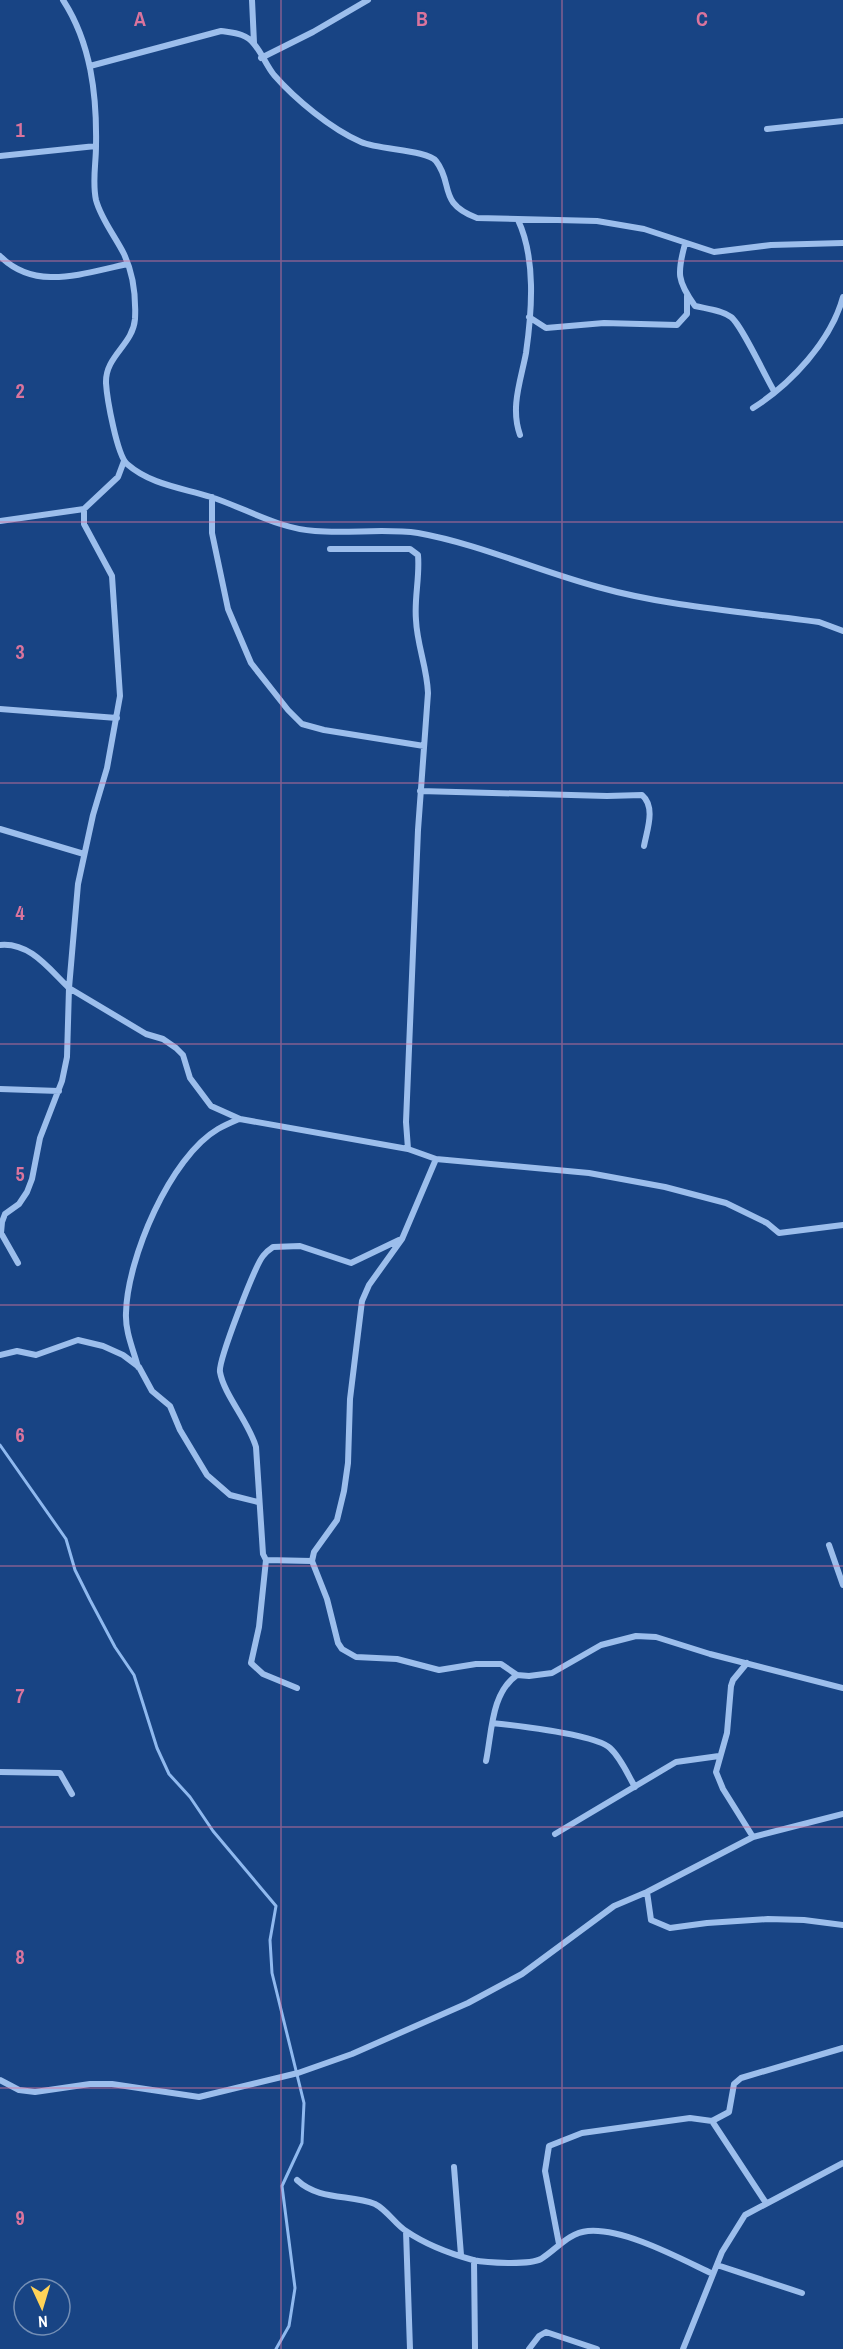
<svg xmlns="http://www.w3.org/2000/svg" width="843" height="2349" font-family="'Archivo Narrow',sans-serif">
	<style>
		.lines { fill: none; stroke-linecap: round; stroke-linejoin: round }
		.stream { stroke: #8fb9ef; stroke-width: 3 }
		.street { stroke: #9cbeec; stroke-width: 6 }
		.grid { fill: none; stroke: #da749d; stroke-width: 1.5; stroke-opacity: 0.55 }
		.grid-label { font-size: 20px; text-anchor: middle; font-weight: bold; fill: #da749d; stroke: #184484; stroke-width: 4.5; stroke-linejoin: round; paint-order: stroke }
	</style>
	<rect width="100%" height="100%" fill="#184484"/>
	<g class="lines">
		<path class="stream" d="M0,1445L66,1539L75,1570L90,1600L115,1647L134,1675L157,1748L169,1774L190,1797L213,1831L276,1906L270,1940L272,1973L304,2103L302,2143L282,2186L295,2288L289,2326L276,2349"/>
		<path class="street" d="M63,0C91,43 97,95 96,146C96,164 92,182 96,200C101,219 115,236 124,254C133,273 136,298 135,319C133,345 105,356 106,383C107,399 117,455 127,464C151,485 183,488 211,497C245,508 279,529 315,531C349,534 383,528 418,533C479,544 538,571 598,587C669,607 746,612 819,622L843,631
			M252,0L254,43
			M261,58L313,32L368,0
			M90,66L221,31C233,33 246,33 254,44C262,53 266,65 274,75C295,99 331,129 361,142C380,150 427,150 436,161C454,184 437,203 477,218L597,221L644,229L714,252L771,245L843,243
			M767,129L843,121
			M0,156L96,146
			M518,220C536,258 532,311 526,353C521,380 510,407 520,435
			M685,244C677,273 677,281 695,306C708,309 721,310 731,317C741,324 765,376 774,391
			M0,256C36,292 83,273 128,264
			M529,317L546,328L604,323L677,325L687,314V296
			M753,408C791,384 831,341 843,297
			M124,461L118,477L84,509V524L112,576L120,696L107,768L93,815L78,884L69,988L146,1034L163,1039L176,1048L183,1055L190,1078L211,1106L240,1119L408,1149L436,1159L589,1173L665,1187L726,1203L767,1223L779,1233L843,1225
			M212,497V533L228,609L251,663L288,710L302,724L324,730L424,746
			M0,521L84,509
			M330,549H410L418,555C420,577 414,598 416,620C417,645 427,667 428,693L418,830L406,1122L408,1149
			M0,709L117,718
			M420,791L607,796L642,795C656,807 647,830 644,846
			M0,829L84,854
			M0,945C30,942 49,969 69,988L67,1057L62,1081L40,1138L32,1179L27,1192L19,1204L5,1214L2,1222L1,1233L18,1263
			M0,1089L59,1091
			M436,1159L402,1239L369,1285L362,1301L350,1399L348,1463L344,1491L337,1520L314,1552L312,1561L327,1599L338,1643L342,1649L356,1657L397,1659L439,1670L476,1664H501L517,1675L529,1676L552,1673L601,1645L636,1636L656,1637L710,1654L843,1688
			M0,1355L17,1351L36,1355L78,1340L103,1346L123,1355L139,1367L152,1391L170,1406L180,1430L207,1475L230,1495L258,1502
			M138,1367C133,1349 125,1331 126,1313C127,1259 170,1157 218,1129C225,1125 232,1122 239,1119
			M829,1545L843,1585
			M266,1560L259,1627L251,1663L263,1674L297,1688
			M312,1561L266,1560L263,1554L256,1447C249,1422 224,1395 220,1372C218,1361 255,1266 263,1256C266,1252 270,1249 273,1247L300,1246L351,1263L399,1240
			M747,1663L733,1680L731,1686L727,1733L716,1772L723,1789L753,1837
			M493,1723C517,1726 595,1734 610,1748C621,1758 628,1775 635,1787
			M486,1761C492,1732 491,1693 517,1675
			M0,1772L60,1773L72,1794
			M555,1834L676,1762L719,1756
			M647,1892L651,1920L670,1928L707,1923L768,1919L804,1920L843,1925
			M0,2080L19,2090L35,2092L90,2084H112L199,2097L298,2073L352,2054L468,2003L522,1974L614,1906L647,1892L753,1837L843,1814
			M712,2121L766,2203
			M454,2167L461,2255
			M297,2180C319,2201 351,2194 375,2204C387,2210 395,2224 406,2231C425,2244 451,2254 473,2260C487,2263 530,2265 541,2259C557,2249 568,2233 588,2231C624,2228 679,2258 713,2274
			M406,2231L410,2349
			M559,2244L545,2171L549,2146L582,2133L690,2118L712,2121L729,2112L734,2084L741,2078L843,2048
			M474,2260L475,2348
			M717,2265L802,2293
			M529,2349L539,2336L546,2332L597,2349
			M683,2349L722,2252L745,2215L843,2163"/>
	</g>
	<path class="grid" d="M281,0V2349M562,0V2349M0,261H843M0,522H843M0,783H843M0,1044H843M0,1305H843M0,1566H843M0,1827H843M0,2088H843"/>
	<g class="grid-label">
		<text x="140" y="26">A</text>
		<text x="422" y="26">B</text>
		<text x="702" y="26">C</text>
		<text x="20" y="137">1</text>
		<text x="20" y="398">2</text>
		<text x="20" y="659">3</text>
		<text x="20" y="920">4</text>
		<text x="20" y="1181">5</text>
		<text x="20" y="1442">6</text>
		<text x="20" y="1703">7</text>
		<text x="20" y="1964">8</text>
		<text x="20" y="2225">9</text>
	</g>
	<g transform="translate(42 2307) rotate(176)"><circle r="28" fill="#184484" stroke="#748fb5" stroke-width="1.5"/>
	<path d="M0-4.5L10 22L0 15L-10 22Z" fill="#ffd358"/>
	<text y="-9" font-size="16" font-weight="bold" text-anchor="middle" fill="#ffffff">N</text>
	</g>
</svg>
